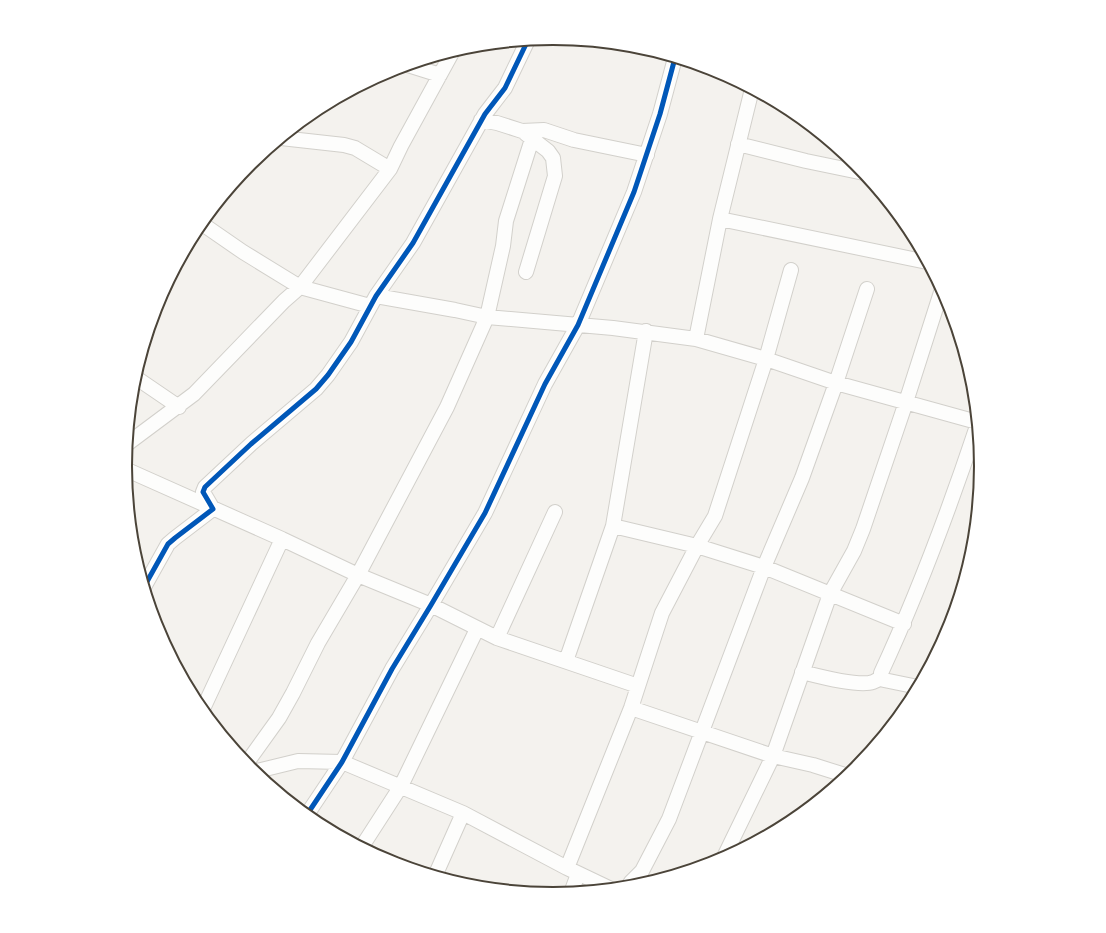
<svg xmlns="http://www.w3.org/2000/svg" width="1106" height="933" font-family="'Golos Text',sans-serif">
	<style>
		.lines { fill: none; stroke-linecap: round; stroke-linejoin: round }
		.minor-casing { stroke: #d2d0cb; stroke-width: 16 }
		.minor { stroke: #fdfdfc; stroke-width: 14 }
		.cycleway-casing { stroke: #fff; stroke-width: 8 }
		.cycleway { stroke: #0057b8; stroke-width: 5 }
		.rim { fill: none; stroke: #4b4439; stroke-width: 2 }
	</style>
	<rect width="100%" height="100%" fill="#f4f2ee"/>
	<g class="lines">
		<defs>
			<path id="minor" d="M408,65L440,75
				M481,120L497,123L522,131L544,130L574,140L647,155
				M526,134L548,151L553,158L555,176L526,272
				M281,138L344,145L355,148L390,169
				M738,144L806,161L864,173
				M720,219L927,262
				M201,223L243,252L300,287L370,306
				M376,296L455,310L487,317L613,328L696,339L766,359L836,383L977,422
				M696,339L720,219L752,89
				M135,377L179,407
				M127,444L194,394L284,301L300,287L390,169L401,146L453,51
				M125,469L282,539L358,575L431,605L497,638L638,686
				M613,526L697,546L764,567L904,624
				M144,587L168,544L175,538L213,509L203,492L205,487L251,444L316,389L328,375L351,342L376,296L413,243L485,114L505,88L528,40
				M497,638L555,512
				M566,661L613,526L646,331
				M802,672C818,676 859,687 873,682C876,681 879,679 881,677
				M881,677V673C918,593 949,510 977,426
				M881,677L884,680L918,687
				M631,708L773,756L813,765L848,776
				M202,711L282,539
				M246,764L279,718L293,693L318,643L358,575L447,407L487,317L503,246L506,221L532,139
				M253,772L298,761L342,762L463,813L567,868L611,889
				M306,816L342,762L392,669L431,605L485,513L545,384L578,325L634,192L660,114L675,58
				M361,848L401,786L477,629
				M723,859L773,756L830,594L854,551L863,529L906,402L942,289
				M567,868L631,708L662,613L697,546L715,516L766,359L791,270
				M435,876L463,813
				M627,888L631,882L642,871L669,819L764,567L802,478L836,383L867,289
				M571,893L578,874"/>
		</defs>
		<use href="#minor" class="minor-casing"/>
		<use href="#minor" class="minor"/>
		<defs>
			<path id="cycleway" d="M144,587L168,544L175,538L213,509L203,492L205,487L251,444L316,389L328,375L351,342L376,296L413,243L485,114L505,88L528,40
				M306,816L342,762L392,669L431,605L485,513L545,384L578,325L634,192L660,114L675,58"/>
		</defs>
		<use href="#cycleway" class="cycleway-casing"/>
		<use href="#cycleway" class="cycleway"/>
	</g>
	<path d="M0 0H1106V933H0ZM132 466a421 421 0 1 1 842 0a421 421 0 1 1-842 0Z" fill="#fff" fill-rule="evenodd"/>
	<path class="rim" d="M132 466a421 421 0 1 1 842 0a421 421 0 1 1-842 0Z"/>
</svg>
